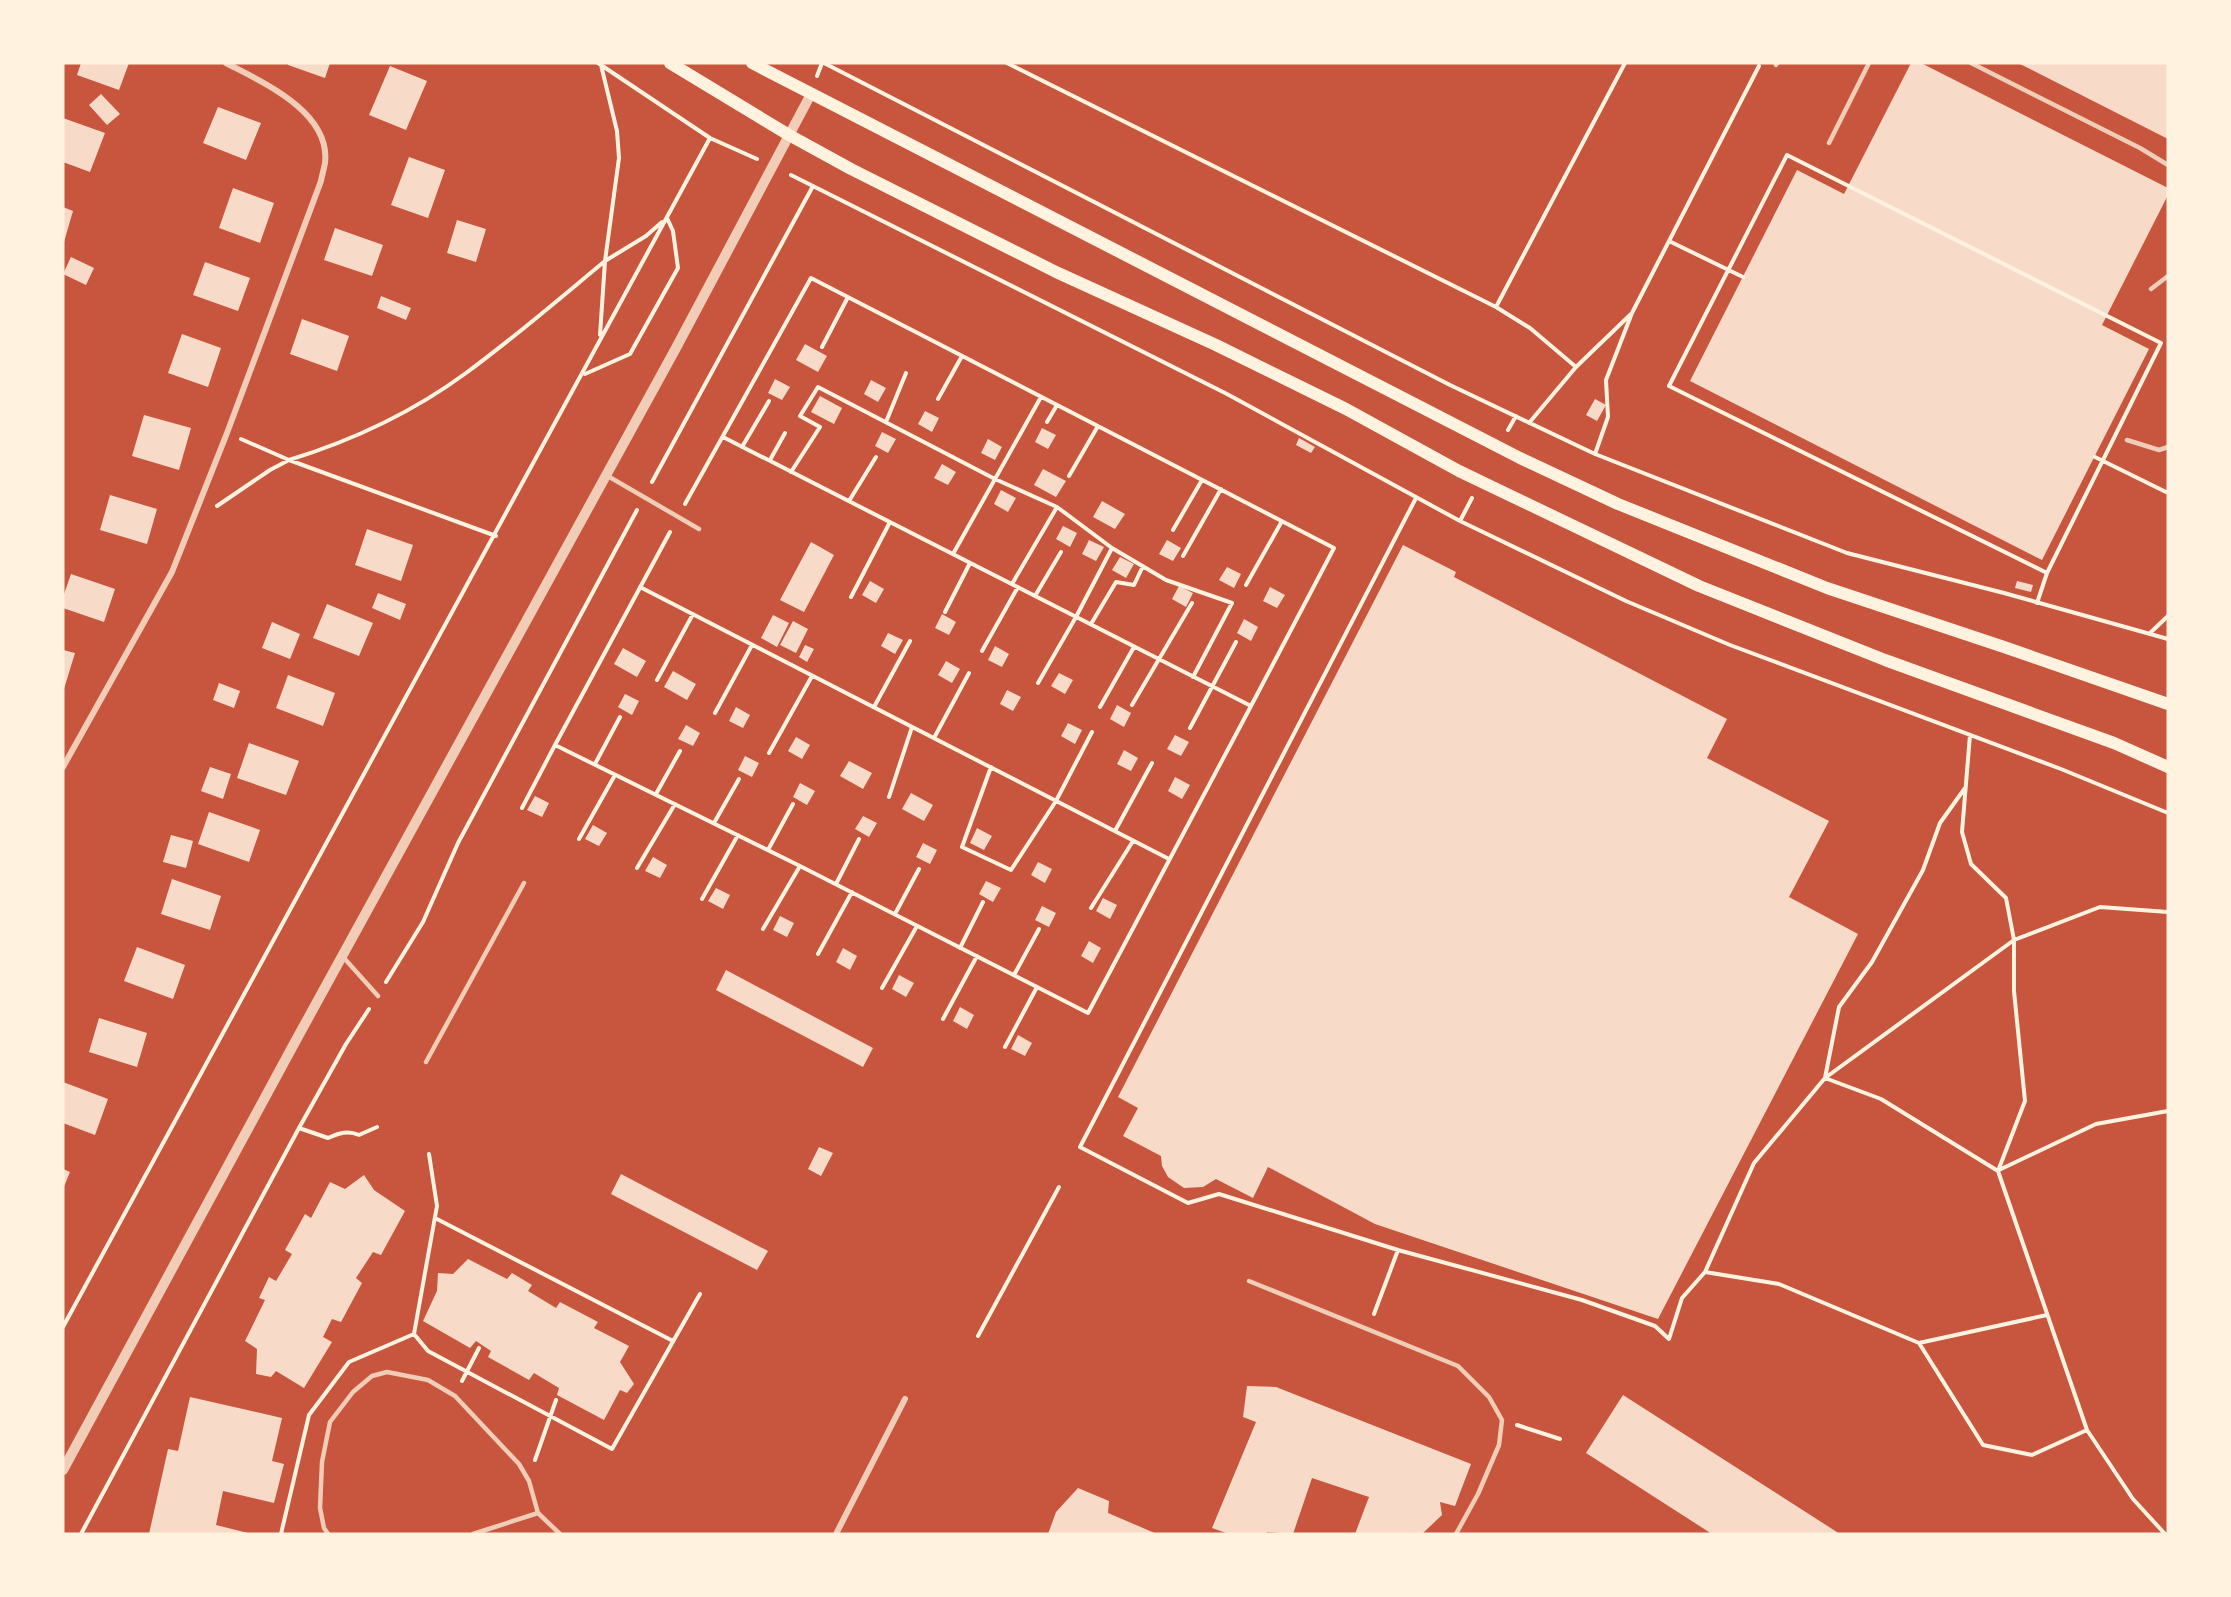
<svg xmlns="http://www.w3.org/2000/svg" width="2231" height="1597" font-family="'Exo 2',sans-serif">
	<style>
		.building { fill: #f7dbc8 }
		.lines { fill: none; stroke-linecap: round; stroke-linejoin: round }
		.path { stroke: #fff3e0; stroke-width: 4 }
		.service { stroke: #f1ccb7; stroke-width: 4.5 }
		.minor { stroke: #f1ccb7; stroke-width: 6 }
		.tertiary { stroke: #f1ccb7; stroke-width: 10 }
		.secondary { stroke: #fff3e0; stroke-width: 12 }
	</style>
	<rect width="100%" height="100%" fill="#c8553d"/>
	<path class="building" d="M81,63H129L119,90L77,75Z
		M289,63H330L325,78L288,65Z
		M1911,63H1921L2168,188V195L2102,325L2149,349L2042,560L1690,381L1797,170L1844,194Z
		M2018,63H2168V139Z
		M390,66L427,81L406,130L369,115Z
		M101,94L120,114L107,125L89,105Z
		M218,107L261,123L246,160L203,143Z
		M63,118L105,133L90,172L63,162Z
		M409,157L445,170L428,218L391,205Z
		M233,188L274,203L260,243L219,228Z
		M63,207L73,211L64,242H63Z
		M457,220L486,229L476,262L447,253Z
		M335,228L383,245L372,276L324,260Z
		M71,257L94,268L86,285L63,274Z
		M205,262L250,278L238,311L193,295Z
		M381,296L411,308L406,320L377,308Z
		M302,319L349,336L337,371L290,354Z
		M182,334L221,348L208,387L168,373Z
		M805,344L827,356L818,372L796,360Z
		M775,379L790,387L782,400L768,393Z
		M871,380L886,388L878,402L864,394Z
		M820,396L842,408L834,424L811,412Z
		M1595,399L1606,405L1597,421L1586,415Z
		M925,411L939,418L932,432L918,424Z
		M144,415L191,428L179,470L132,456Z
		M1042,428L1056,435L1048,449L1035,442Z
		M882,432L896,439L888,453L875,446Z
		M1299,438L1315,447L1311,453L1296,445Z
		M988,439L1002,447L995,460L981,453Z
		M942,464L956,472L948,485L934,478Z
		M1043,469L1066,481L1056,497L1034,485Z
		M1001,490L1016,498L1008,512L994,504Z
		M110,495L157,509L147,544L100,530Z
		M1102,501L1125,514L1115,529L1093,517Z
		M1063,526L1077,533L1070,547L1056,539Z
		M367,529L413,545L401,581L355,565Z
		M1089,540L1104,547L1096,561L1082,554Z
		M1167,540L1181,548L1173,561L1159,554Z
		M811,542L834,555L804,612L780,600Z
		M1403,545L1456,572L1454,577L1727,719L1707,758L1829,821L1789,897L1858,934L1658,1319L1375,1224L1268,1167L1253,1198L1216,1179L1203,1187L1184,1188L1168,1177L1162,1166L1161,1156L1123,1136L1138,1108L1118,1097Z
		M1120,557L1134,564L1126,578L1112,570Z
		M1227,567L1241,574L1234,588L1219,580Z
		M71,574L115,589L104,622L63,608V597Z
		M870,581L884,589L876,603L862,595Z
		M2017,581L2033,585L2031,592L2015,588Z
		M1179,586L1193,593L1186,607L1172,599Z
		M1270,587L1285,595L1277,608L1263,601Z
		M378,593L406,604L400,620L372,608Z
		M327,604L373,623L359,656L313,638Z
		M942,614L956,622L949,635L935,628Z
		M773,615L789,623L777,647L761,638Z
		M1244,619L1258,627L1251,641L1237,633Z
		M793,621L808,629L796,653L780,645Z
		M272,622L300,634L290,659L262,648Z
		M888,633L903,640L895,654L881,646Z
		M805,645L814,649L807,662L799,657Z
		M995,646L1009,654L1002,667L988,660Z
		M623,648L646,661L637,677L614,664Z
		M63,650L75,653L64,689H63Z
		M946,661L960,669L952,683L938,675Z
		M673,671L696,684L687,700L664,687Z
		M1059,673L1073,680L1065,694L1051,686Z
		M288,675L335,693L323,726L276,708Z
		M219,683L240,691L234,708L213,700Z
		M1007,690L1021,697L1013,711L1000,704Z
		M625,694L639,701L632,715L618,707Z
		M1117,705L1131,713L1124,727L1110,719Z
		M736,707L750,715L743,728L729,721Z
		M1068,723L1082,730L1075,744L1061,736Z
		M686,725L700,733L693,746L678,739Z
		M1175,735L1189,742L1181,756L1167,749Z
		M796,737L810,745L802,759L788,751Z
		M249,743L299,761L286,795L237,778Z
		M1124,750L1138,758L1131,771L1117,764Z
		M745,756L759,763L752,777L738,770Z
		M849,761L872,773L863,789L840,776Z
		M210,767L231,774L223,799L201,791Z
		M1175,777L1190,785L1182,799L1168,791Z
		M800,783L815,791L807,805L793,797Z
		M911,793L933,805L924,821L902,809Z
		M535,796L549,803L542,817L527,810Z
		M209,812L260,830L249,862L198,844Z
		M863,816L877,823L869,837L855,829Z
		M593,825L607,833L599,846L585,839Z
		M977,828L992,836L984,850L970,843Z
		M171,835L193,841L186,868L163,862Z
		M923,843L937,850L930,864L916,857Z
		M653,857L667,865L660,878L645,871Z
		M1038,862L1052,869L1045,883L1031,875Z
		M172,879L221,896L210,930L161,914Z
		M986,881L1001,888L993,902L979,894Z
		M716,888L730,895L723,909L708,901Z
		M1103,898L1117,905L1110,919L1096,911Z
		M1042,906L1056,913L1049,927L1035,920Z
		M780,916L794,923L787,937L773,930Z
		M1089,941L1101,948L1093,963L1081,956Z
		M137,947L185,965L173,999L124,981Z
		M843,948L857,956L850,970L836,962Z
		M726,970L873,1048L863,1067L716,990Z
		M899,975L914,983L906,997L892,989Z
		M960,1007L974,1015L967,1029L953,1021Z
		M99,1018L147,1033L137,1067L89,1052Z
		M1018,1035L1032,1043L1025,1056L1011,1049Z
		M63,1082L108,1099L95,1135L63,1123Z
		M819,1147L833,1153L821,1176L808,1169Z
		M63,1169L70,1172L63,1189Z
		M621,1174L768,1251L757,1270L611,1194Z
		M364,1175L374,1190L405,1211L381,1255L373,1252L356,1278L362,1283L341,1322L332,1319L323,1337L332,1342L304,1388L276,1371L271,1377L256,1374L257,1349L245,1341L265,1300L259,1298L269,1277L276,1281L292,1254L285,1250L305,1214L311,1218L330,1182L345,1189Z
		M468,1259L507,1279L512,1273L532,1285L528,1291L556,1308L560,1302L598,1322L594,1328L629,1346L620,1362L634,1384L627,1393L620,1390L604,1420L557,1395L559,1388L534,1373L529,1380L488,1357L491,1351L476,1341L470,1348L423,1321L437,1291L438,1273L453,1274Z
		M1247,1386L1276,1387L1471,1464L1455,1506L1440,1502L1442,1515L1422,1534H1355L1369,1497L1312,1478L1293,1534L1267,1532V1534H1229L1212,1528L1256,1422L1243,1417Z
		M1623,1395L1840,1534H1712L1586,1453Z
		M190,1397L282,1418L272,1461L284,1464L274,1503L223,1491L216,1525L252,1534H149L168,1449L178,1451Z
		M1078,1488L1109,1501L1108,1513L1157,1534H1048L1056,1512Z"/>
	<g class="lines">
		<path class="path" d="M598,63L710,138L757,159
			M824,63L1450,385L1595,454L1847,553L2004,593L2168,639
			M1007,63L1496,307L1530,328L1576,367
			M817,76L822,63
			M1787,155L2161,343L2047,573L1669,386Z
			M791,175L1227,394L1460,521L1626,601L1730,645L2061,769L2168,813
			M1669,241L1743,277
			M1496,307L1625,63
			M600,335L605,261L646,236L662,222
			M822,347L848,297
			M585,374L630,354L678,268L673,231L667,218
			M938,399L962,356
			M886,422L906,373
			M1047,422L1057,405
			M1529,423L1576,367L1631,314
			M1508,430L1516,416
			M241,439L289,460C351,441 413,412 466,373C514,338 559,299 605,261L619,158L617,131L601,65
			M742,447L769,401
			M1595,454L1608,417L1606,380L1632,313L1759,66
			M2095,457L2168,493
			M770,460L785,433
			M791,472L820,427L800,416L818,387L995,479L1057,507L1112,548L1166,580L1232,603L1193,677
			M1069,476L1098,426
			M652,482L813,186
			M1416,498L1080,1147L1188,1203L1219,1194L1398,1250L1582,1300L1655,1326L1669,1339L1682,1298L1705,1272L1754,1163L1825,1078L1839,1007L1872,962L1923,870L1940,823L1965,788
			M849,501L876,457
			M685,504L811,278L1334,548L1251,706L723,437
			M217,506L270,470L289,460L496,536
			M1460,521L1472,498
			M1173,530L1202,480
			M670,532L555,745L800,866L1088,1013L1251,706
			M953,554L1041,397
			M1183,556L1221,489
			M1012,584L1057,507
			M1246,585L1282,521
			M640,587L1169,859
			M1035,596L1061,552
			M851,597L890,522
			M2037,603L2047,573
			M945,612L970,563
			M1091,624L1116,582L1134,585L1143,566
			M2150,633L2168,616
			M982,651L1018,587
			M657,680L693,614
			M1038,683L1076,617L1112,548
			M1132,705L1192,603
			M874,707L910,641
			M1100,707L1134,647
			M715,713L752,645
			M1190,728L1236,642
			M1970,735L1962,832L1971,864L2006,898L2014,940V991L2025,1101L1998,1171L2087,1430L2133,1499L2165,1534
			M934,738L969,673
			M769,753L812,676
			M595,764L620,717
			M991,767L962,847L1011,870L1056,801L1092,732
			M656,794L680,751
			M889,797L912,727
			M522,808L555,745
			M714,823L739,779
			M1115,831L1152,763
			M579,839L615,775
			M768,850L793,804
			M637,868L675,804
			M836,884L859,839
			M702,899L738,835
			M1091,908L1133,841
			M895,914L919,869
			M763,929L800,866
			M960,948L983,902
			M818,954L852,892
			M1014,975L1039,929
			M386,982L423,922L458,843L637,510
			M882,988L917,926
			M943,1019L977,956
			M1005,1047L1037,987
			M1825,1078L2014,940L2100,907L2168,912
			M1825,1078L1881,1099L1998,1171
			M299,1128L328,1138C339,1133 348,1130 359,1135L377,1127
			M1999,1170L2096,1124L2168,1111
			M435,1218L673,1341
			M1705,1272L1779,1284L1919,1343L2047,1315
			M1374,1314L1398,1250
			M63,1327C280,931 495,534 710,138
			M414,1334L437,1206L429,1154
			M978,1336L1059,1187
			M1919,1343L1983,1445L2032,1455L2087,1430
			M462,1381L479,1348
			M1517,1425L1560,1439
			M535,1460L556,1400
			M81,1534L299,1128L346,1044L369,1009
			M281,1534L309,1415L349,1362L414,1334L428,1351L612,1449L700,1294"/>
		<path class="service" d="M1971,63L2140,148L2168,165
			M1776,65L1777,63
			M1829,143L1869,63
			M2151,289L2168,276
			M2127,440L2159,450L2168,447
			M606,475L699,529
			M344,958L378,996
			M426,1062L524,883
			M1249,1281L1458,1366L1489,1397L1502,1420L1499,1445L1478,1494L1456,1534
			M328,1534L324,1528L320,1508L322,1462L330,1422L353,1392L372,1376L387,1372L428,1380L455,1396L519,1464L529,1481L538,1513L560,1534
			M473,1534L538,1513"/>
		<path class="minor" d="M63,767L172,572L227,433L321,181C322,175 324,169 325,163C331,112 262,82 226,63
			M836,1534L905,1399"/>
		<path class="tertiary" d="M63,1470L295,1042L676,348L811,94"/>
		<path class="secondary" d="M670,63L789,135L851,169L1056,272L1216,345L1346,409L1459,471L1699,586L1885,660L2114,743L2168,767
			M752,63L1520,458L1618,504L1827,588L2004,647L2168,704"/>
	</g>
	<rect width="2231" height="1597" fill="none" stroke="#fff3e0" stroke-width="129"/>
</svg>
